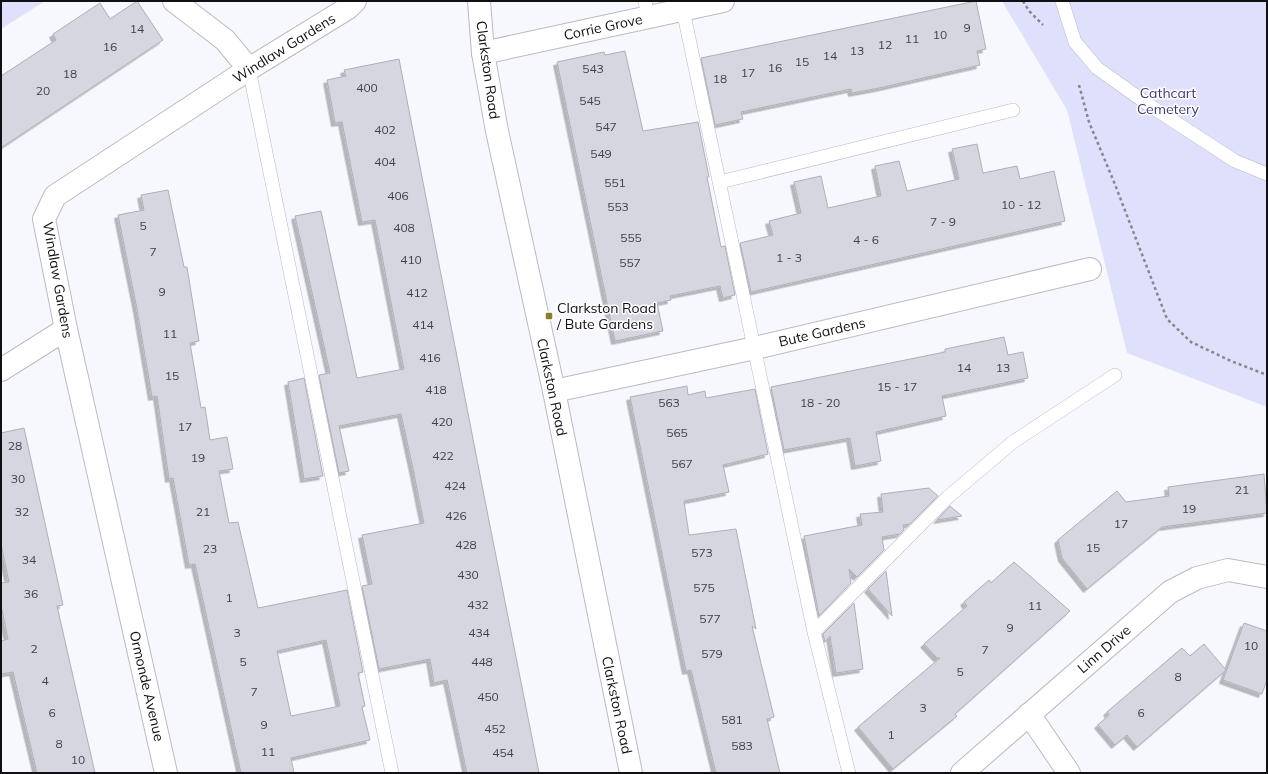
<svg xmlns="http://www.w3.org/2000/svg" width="1268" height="774" font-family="Mulish,sans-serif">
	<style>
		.green { fill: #dee0fc }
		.building { fill: #d5d6e0; stroke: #aeafb9; fill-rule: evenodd; filter: url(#shadow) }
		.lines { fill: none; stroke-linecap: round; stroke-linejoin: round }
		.service-casing { stroke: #babac4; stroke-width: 14 }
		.minor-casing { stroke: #babac4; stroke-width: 24 }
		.secondary-casing { stroke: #babac4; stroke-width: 24 }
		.path { stroke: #86878b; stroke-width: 2.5; stroke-dasharray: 3 3; stroke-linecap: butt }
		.service { stroke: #fff; stroke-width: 13 }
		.minor { stroke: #fff; stroke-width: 22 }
		.secondary { stroke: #fff; stroke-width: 22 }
		.poi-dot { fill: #897f26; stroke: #fff; stroke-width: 1.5 }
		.labels { text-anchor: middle; stroke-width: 3; stroke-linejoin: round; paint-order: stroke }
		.number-label { font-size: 12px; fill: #414246 }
		.street-label { font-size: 14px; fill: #101013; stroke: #fff }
		.park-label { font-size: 14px; fill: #3e3b76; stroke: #fff }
		.poi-label { font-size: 14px; fill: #101013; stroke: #fff; text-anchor: start }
	</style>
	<defs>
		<filter id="shadow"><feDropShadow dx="-3.5" dy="3.5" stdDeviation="0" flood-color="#0004"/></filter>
	</defs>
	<rect width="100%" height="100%" fill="#f7f8fe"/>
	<path class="green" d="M1,1H45L1,29Z
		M1002,1H1267V407L1127,353L1067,110Z"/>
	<path class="building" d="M137,1L163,40L1,148V76L56,40L53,34L100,3L110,19Z
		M976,1L986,49L977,51L980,65L879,88L852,93L851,89L741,112L743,119L715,125L701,58Z
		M625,51L643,131L698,122L709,177H707L721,247L725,246L735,295L723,298L720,286L670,296L671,300L657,303L663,331L615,341L557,62L604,52L605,55Z
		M399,59L490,526L539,773H467L447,680L434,683L430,659L379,669L362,586L372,584L362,535L424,523L413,469L401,414L339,426L349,471L339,473L319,375L330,373L295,216L321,211L357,378L404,369L375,220L362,222L342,122L335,123L327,80L346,76L344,70Z
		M977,144L983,173L1017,166L1020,179L1054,171L1065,221L751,292L740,243L773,235L769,221L801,213L794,182L821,176L828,208L881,196L875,166L899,161L907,191L959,179L952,149Z
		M168,190L184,267H187L199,341L190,343L201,408L205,407L210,440L227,437L233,469L219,471L229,523L238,522L258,608L347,590L363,672L358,673L365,706L362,707L370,740L291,758L294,773H241L195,564L189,565L173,478L169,479L157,396L152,397L137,309L118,215L144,210L141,195ZM326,640L340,706L291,716L277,651Z
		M1004,337L1008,355L1023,352L1028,378L942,396L946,416L876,432L881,461L855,466L850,438L784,450L771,387L945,352V349Z
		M304,378L323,476L304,479L288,382Z
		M687,386L688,395L705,391L706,398L755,389L768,454L723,465L729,492L684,501L689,535L736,529L756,629L752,626L774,717L767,719L780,773H716L691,670L686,671L630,397Z
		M24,428L63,605L57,606L95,773H37L13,672L1,674V641L8,639L1,605V583L9,582L1,544V433Z
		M1264,474L1267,513L1162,527L1087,589L1062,558L1058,540L1117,491L1126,502L1169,496L1168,487Z
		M929,488L938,496L910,524L903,525L904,530L900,534L882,537L884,550L857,577L849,569L851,583L819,616L804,536L862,525L860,514L883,512L881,494Z
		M950,506L962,516L937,520Z
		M1014,562L1070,611L955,714L957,716L893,769L858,727L940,658H937L924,644L967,606L964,602L989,580L991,583Z
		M886,571L892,616L868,589Z
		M854,603L863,669L836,673L830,636L825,642L823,634Z
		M1244,623L1267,631V680L1262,694L1223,680Z
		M1204,644L1226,670L1137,747L1127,735L1115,745L1098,725L1109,715L1107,712L1182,648L1190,656Z"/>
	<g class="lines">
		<defs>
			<path id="service" d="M645,1L648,17
				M1062,1L1075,42L1097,68L1149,105L1235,161L1267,174
				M683,10L814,632L849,773
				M249,69L392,773
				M720,182L1013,110
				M814,632L948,497L1013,442L1115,375"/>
			<path id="minor" d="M174,1L225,40L249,69
				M483,53L723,1
				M1,370L66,329
				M554,391L755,348L1090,269
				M1029,714L1069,773
				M166,773L66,329L44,219L55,196L249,69L348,8L355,1
				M962,773L1170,592L1197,578L1228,570L1267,577"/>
			<path id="secondary" d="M479,1L483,53L497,131L554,391L631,773"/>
		</defs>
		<use href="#service" class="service-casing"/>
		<use href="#minor" class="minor-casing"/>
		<use href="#secondary" class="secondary-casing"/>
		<path class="path" d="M1023,1L1029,11L1043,25
			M1079,85L1089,122L1114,182L1167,319L1191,342L1231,361L1267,375"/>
		<use href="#service" class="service"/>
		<use href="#minor" class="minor"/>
		<use href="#secondary" class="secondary"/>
	</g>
	<rect class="poi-dot" x="545" y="312" width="8" height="8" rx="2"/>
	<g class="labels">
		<g class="number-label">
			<text x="967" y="32">9</text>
			<text x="137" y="33">14</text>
			<text x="940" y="39">10</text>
			<text x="912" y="43">11</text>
			<text x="885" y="49">12</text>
			<text x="110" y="51">16</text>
			<text x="857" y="55">13</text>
			<text x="830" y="60">14</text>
			<text x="802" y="66">15</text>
			<text x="775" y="72">16</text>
			<text x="593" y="73">543</text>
			<text x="748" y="77">17</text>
			<text x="70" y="78">18</text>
			<text x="720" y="83">18</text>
			<text x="367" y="92">400</text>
			<text x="43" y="95">20</text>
			<text x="590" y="105">545</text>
			<text x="606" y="131">547</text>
			<text x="385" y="134">402</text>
			<text x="601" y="158">549</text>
			<text x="385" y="166">404</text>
			<text x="615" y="187">551</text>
			<text x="398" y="200">406</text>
			<text x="1021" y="209">10 - 12</text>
			<text x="618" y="211">553</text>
			<text x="943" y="226">7 - 9</text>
			<text x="143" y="230">5</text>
			<text x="404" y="232">408</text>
			<text x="631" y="242">555</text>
			<text x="866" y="244">4 - 6</text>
			<text x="153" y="256">7</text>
			<text x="789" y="262">1 - 3</text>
			<text x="411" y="264">410</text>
			<text x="630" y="267">557</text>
			<text x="162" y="296">9</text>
			<text x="417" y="297">412</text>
			<text x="423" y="329">414</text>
			<text x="170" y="338">11</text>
			<text x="430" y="362">416</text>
			<text x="964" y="372">14</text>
			<text x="1003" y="372">13</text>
			<text x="172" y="380">15</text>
			<text x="897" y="391">15 - 17</text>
			<text x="436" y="394">418</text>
			<text x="669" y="407">563</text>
			<text x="820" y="407">18 - 20</text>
			<text x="442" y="426">420</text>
			<text x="185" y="431">17</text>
			<text x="677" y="437">565</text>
			<text x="15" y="450">28</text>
			<text x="443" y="460">422</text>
			<text x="198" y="462">19</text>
			<text x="682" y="468">567</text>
			<text x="18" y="483">30</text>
			<text x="455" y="490">424</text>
			<text x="1242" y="494">21</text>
			<text x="1189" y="513">19</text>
			<text x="22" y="516">32</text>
			<text x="203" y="516">21</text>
			<text x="456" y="520">426</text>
			<text x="1121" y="528">17</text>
			<text x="466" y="549">428</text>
			<text x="1093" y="552">15</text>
			<text x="210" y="553">23</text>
			<text x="702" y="557">573</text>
			<text x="29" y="564">34</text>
			<text x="468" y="579">430</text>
			<text x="704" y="592">575</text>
			<text x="31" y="598">36</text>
			<text x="229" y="602">1</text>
			<text x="478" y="609">432</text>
			<text x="1035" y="610">11</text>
			<text x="710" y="623">577</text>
			<text x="1010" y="632">9</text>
			<text x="237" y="637">3</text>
			<text x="479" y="637">434</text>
			<text x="1251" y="650">10</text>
			<text x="34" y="653">2</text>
			<text x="985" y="654">7</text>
			<text x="712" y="658">579</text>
			<text x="243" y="666">5</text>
			<text x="482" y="666">448</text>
			<text x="960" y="676">5</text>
			<text x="1178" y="681">8</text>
			<text x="45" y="685">4</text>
			<text x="254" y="696">7</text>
			<text x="488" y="701">450</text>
			<text x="923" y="712">3</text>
			<text x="52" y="717">6</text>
			<text x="1141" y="717">6</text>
			<text x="732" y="724">581</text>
			<text x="264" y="729">9</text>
			<text x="495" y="733">452</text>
			<text x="891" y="739">1</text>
			<text x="59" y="748">8</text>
			<text x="742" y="750">583</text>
			<text x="268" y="756">11</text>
			<text x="503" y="757">454</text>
			<text x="78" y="764">10</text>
		</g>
		<g class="street-label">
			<text transform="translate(603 27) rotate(-12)" y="5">Corrie Grove</text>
			<text transform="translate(284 48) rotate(-32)" y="5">Windlaw Gardens</text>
			<text transform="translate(488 70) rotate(82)" y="5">Clarkston Road</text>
			<text transform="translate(58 280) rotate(80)" y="5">Windlaw Gardens</text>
			<text transform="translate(822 332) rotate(-13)" y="5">Bute Gardens</text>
			<text transform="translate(552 387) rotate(78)" y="5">Clarkston Road</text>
			<text transform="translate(1104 649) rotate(-41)" y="5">Linn Drive</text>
			<text transform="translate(147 686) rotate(77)" y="5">Ormonde Avenue</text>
			<text transform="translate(617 705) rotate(78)" y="5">Clarkston Road</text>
		</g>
		<g class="park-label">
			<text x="1168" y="98">Cathcart<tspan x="1168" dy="16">Cemetery</tspan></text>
		</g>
		<g class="poi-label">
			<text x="557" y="313">Clarkston Road<tspan x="557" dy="16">/ Bute Gardens</tspan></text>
		</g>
	</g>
	<rect width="1268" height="774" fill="none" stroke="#101013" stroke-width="4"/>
</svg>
